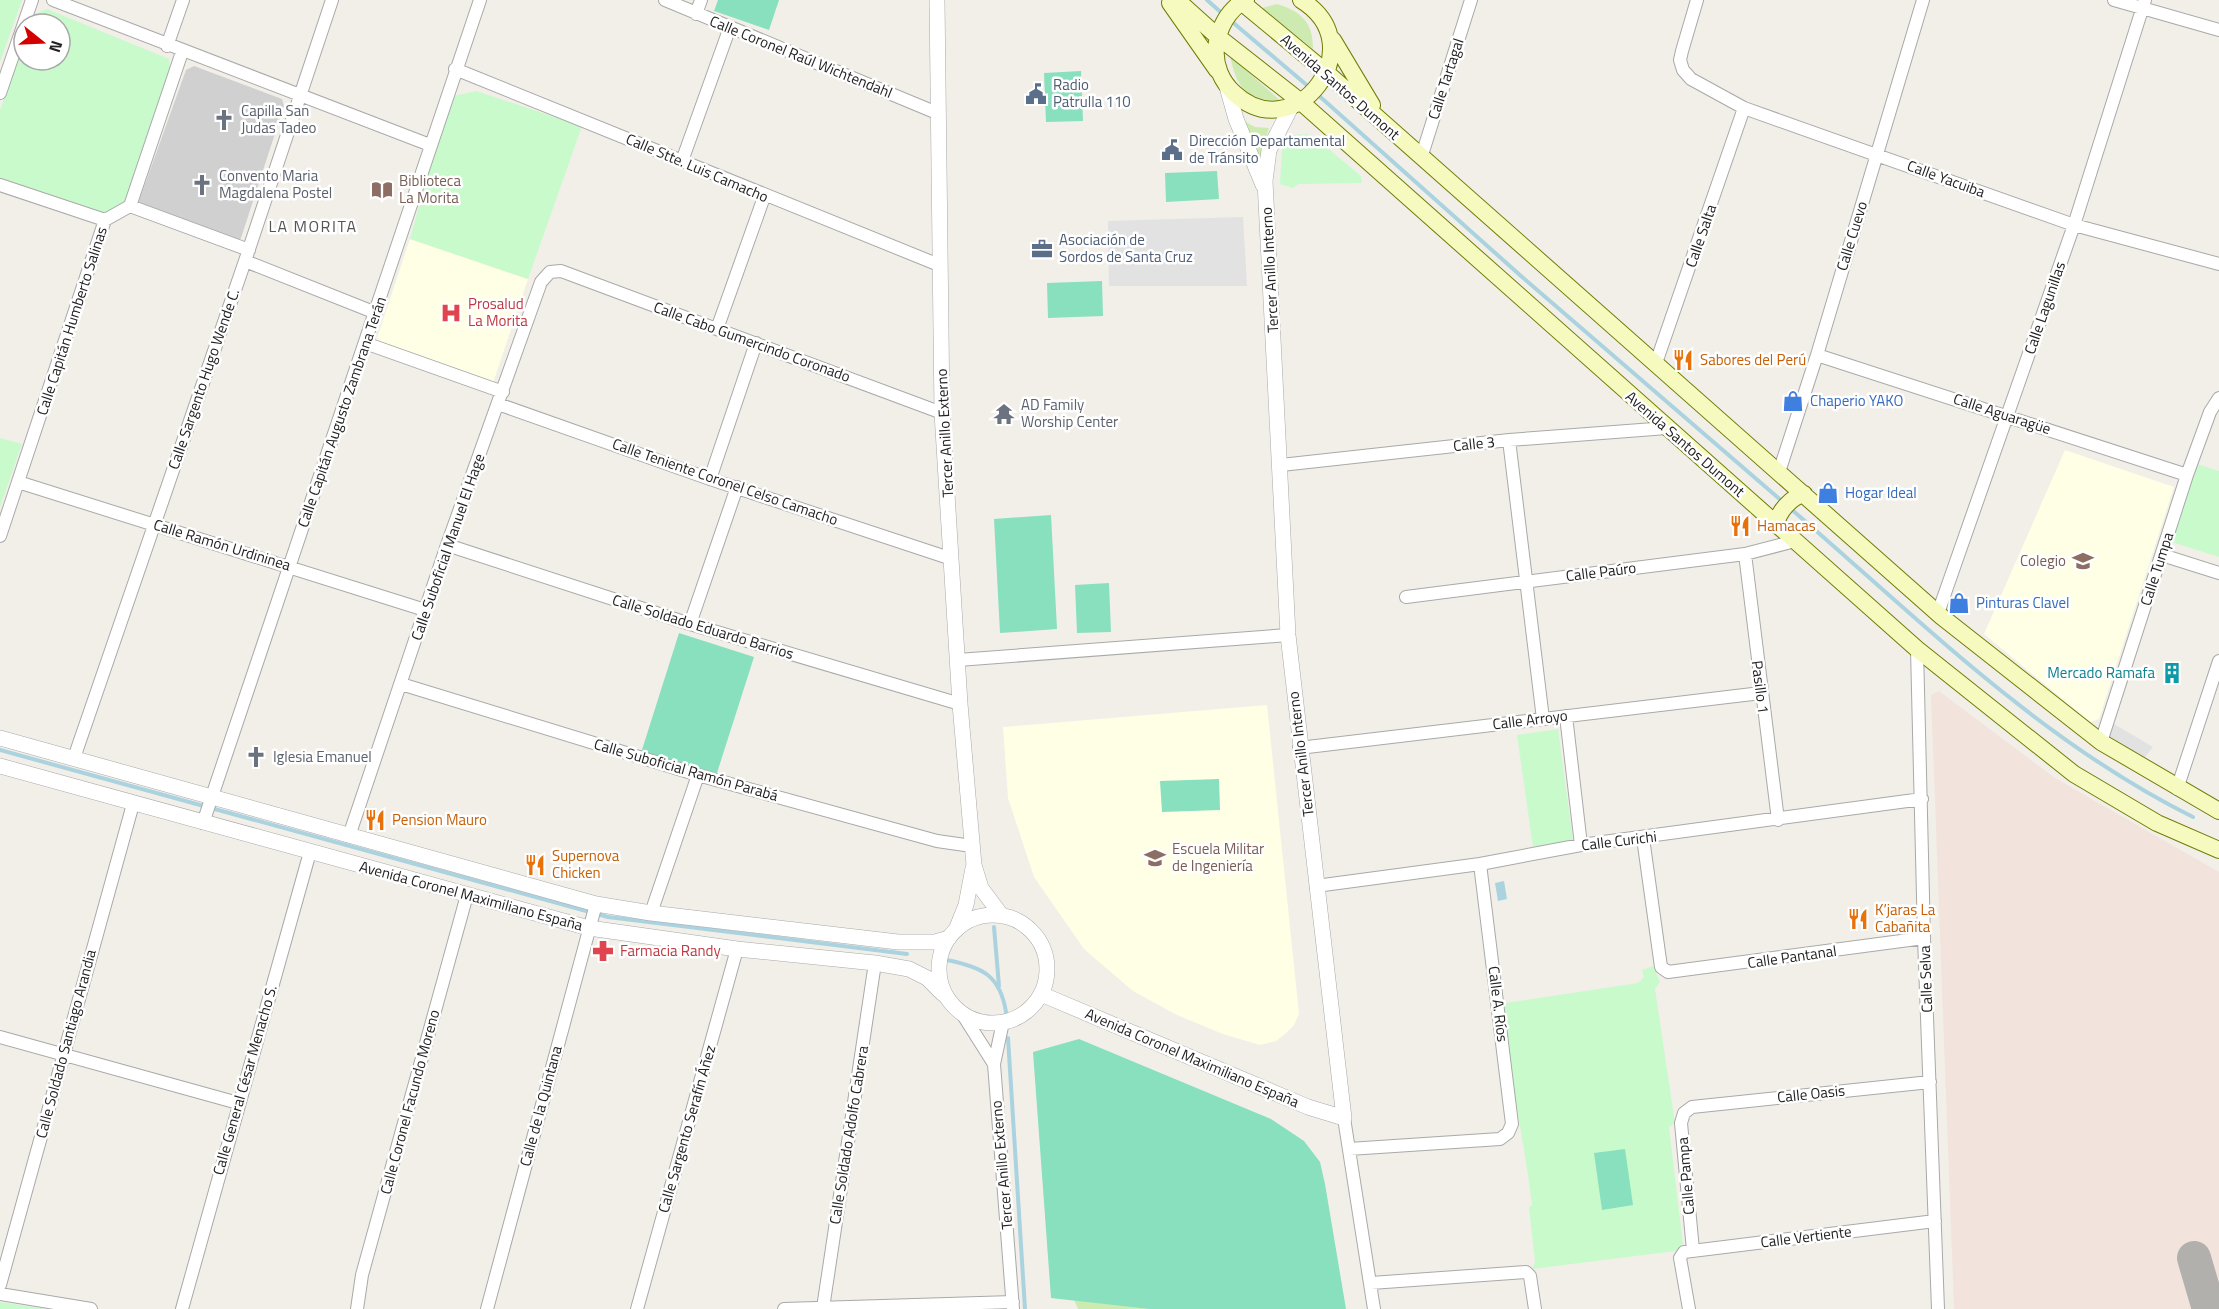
<svg xmlns="http://www.w3.org/2000/svg" width="2219" height="1309" font-family="'Titillium Web',sans-serif">
	<style>
		.education { fill: #ffffe5 }
		.religious { fill: #d0d0d0 }
		.military { fill: #f3e3dd }
		.grass { fill: #cdebb0 }
		.park { fill: #c8facc }
		.pitch { fill: #88e0be }
		.parking { fill: #e2e2e2 }
		.water { fill: #aad3df }
		.lines { fill: none; stroke-linecap: round; stroke-linejoin: round }
		.stream { stroke: #aad3df; stroke-width: 4 }
		.taxiway { stroke: #b1b0ac; stroke-width: 34 }
		.minor-casing { stroke: #a9a9a9; stroke-width: 14 }
		.tertiary-casing { stroke: #a9a9a9; stroke-width: 16 }
		.secondary-casing { stroke: #707d05; stroke-width: 18 }
		.minor { stroke: #fff; stroke-width: 12 }
		.tertiary { stroke: #fff; stroke-width: 15 }
		.secondary { stroke: #f7fabf; stroke-width: 16 }
		.labels { text-anchor: middle; stroke-width: 5; stroke-linejoin: round; paint-order: stroke }
		.street-label { font-size: 15px; fill: #222; stroke: #fff }
		.service-label { font-size: 15px; fill: #4e5e75; stroke: #fff; text-anchor: start }
		.worship-label { font-size: 15px; fill: #5b616d; stroke: #fff; text-anchor: start }
		.education-label { font-size: 15px; fill: #785e54; stroke: #fff; text-anchor: start }
		.health-label { font-size: 15px; fill: #be3a42; stroke: #fff; text-anchor: start }
		.food-label { font-size: 15px; fill: #c56008; stroke: #fff; text-anchor: start }
		.shop-label { font-size: 15px; fill: #366cbe; stroke: #fff; text-anchor: start }
		.culture-label { font-size: 15px; fill: #0d838f; stroke: #fff; text-anchor: end }
		.neighbourhood-label { font-size: 16px; letter-spacing: 1.5px; fill: #555; stroke: #fff }
	</style>
	<rect width="100%" height="100%" fill="#f2efe9"/>
	<path class="education" d="M410,239L528,279L492,386L374,347Z
		M2065,450L2174,487L2099,719L2090,722L1984,634Z
		M1267,705L1299,1014L1294,1025L1285,1034L1276,1041L1260,1045L1223,1034L1177,1015L1133,991L1084,949L1034,877L1008,798L1003,727Z"/>
	<path class="religious" d="M194,66L282,99L284,106L241,238L236,242L142,206L139,201L186,70Z"/>
	<path class="military" d="M1939,691L2055,778L2219,872V1309H1954L1931,695Z"/>
	<path class="grass" d="M1277,4C1302,12 1313,22 1313,49L1262,8Z
		M1230,56L1283,103C1248,98 1238,93 1230,56Z
		M1244,121L1255,127L1269,128L1261,152V164Z
		M1074,1300L1149,1309H1078Z"/>
	<path class="park" d="M0,0H22L0,62Z
		M47,9L169,59L170,71L126,203L103,215L0,179V110L24,44V60H60V24H31L35,14Z
		M476,91L582,126L528,279L410,239L449,97Z
		M1306,134L1313,136L1361,176L1362,183L1298,184L1293,188L1280,184L1282,149L1292,135Z
		M0,438L22,444L0,507Z
		M2197,464L2219,471V557L2172,542Z
		M1558,729L1573,841L1533,847L1517,735Z
		M1653,966L1660,982L1655,989L1675,1123L1669,1127L1683,1245L1675,1251L1532,1269L1535,1262L1529,1207L1532,1205C1524,1138 1509,1072 1499,1004L1638,983L1644,977L1642,970Z
		M0,1302L46,1309H0Z"/>
	<path class="pitch" d="M718,0H779L769,30L714,11Z
		M1081,71L1083,121L1046,122L1044,73Z
		M1217,171L1219,199L1166,202L1165,173Z
		M1102,281L1103,316L1048,318L1047,283Z
		M1051,515L1057,629L1000,633L994,519Z
		M1109,583L1111,632L1077,633L1075,585Z
		M679,633L754,657L716,776L641,753Z
		M1219,779L1220,810L1162,812L1160,781Z
		M1079,1039L1271,1119L1304,1141L1320,1162L1325,1184L1346,1309H1149L1051,1298L1033,1052Z
		M1625,1149L1633,1205L1602,1210L1594,1153Z"/>
	<path class="parking" d="M1243,217L1247,286H1109L1108,221Z
		M2114,724L2153,747L2144,758L2106,735Z"/>
	<path class="water" d="M1504,881L1507,899L1498,901L1495,883Z"/>
	<g class="lines">
		<path class="stream" d="M1207,0L1224,15
			M1230,20L1309,87
			M1317,94L1521,276L1783,502
			M1791,509C1919,619 2040,741 2193,817
			M0,750L608,917L907,954
			M994,927L999,986
			M947,960C982,967 1000,975 1006,1012
			M1008,1038L1025,1309"/>
		<path class="taxiway" d="M2194,1258L2209,1309"/>
		<defs>
			<path id="minor" d="M53,0L430,145
				M665,0L937,113
				M1697,0L1682,51L1680,60L1683,70L1691,79L1744,108L2074,225L2219,264
				M2114,0L2219,30
				M696,14L701,0
				M167,46L183,0
				M455,69L939,265
				M0,93L32,0
				M1421,158L1471,0
				M682,161L730,27
				M0,185L105,220
				M130,206L249,250
				M245,261L376,313
				M717,329L764,197
				M365,343L503,392
				M1817,355L2187,475
				M1656,363L1744,108
				M498,404L710,479L952,559
				M1509,440L1543,719
				M1281,465L1509,440L1667,428
				M1779,472L1817,355L1923,0
				M710,479L756,343
				M18,482L425,610
				M0,536L105,220L130,206L182,52
				M447,545L690,624L960,704
				M1745,554L1778,820
				M2162,555L2219,573
				M1406,597L1745,554L1795,541
				M1938,613L2074,225L2145,0
				M690,624L737,487
				M1917,649L1924,938L1938,1309
				M958,660L1288,635
				M401,684L698,775L937,841L972,846
				M1566,716L1581,845
				M2101,742L2187,475L2210,412L2219,398
				M1299,748L1761,693
				M74,758L245,261L332,0
				M2177,789L2219,661
				M203,823L480,0
				M349,836L447,545L541,282L550,272L561,271L942,413
				M1643,838L1661,967L1668,972L1924,938
				M1316,886L1480,864L1581,845L1922,799
				M651,913L698,775
				M963,1015L994,1064
				M1003,1022L994,1064L1013,1309
				M0,1037L238,1103
				M1344,1118L1374,1309
				M1349,1149L1500,1139L1508,1133L1512,1124L1480,864
				M1693,1250L1681,1123L1684,1113L1692,1107L1930,1082
				M1371,1283L1526,1272L1530,1276L1535,1309
				M0,1285L133,804
				M0,1294L91,1309
				M823,1308L875,963
				M182,1309L310,852
				M357,1309L362,1275L467,895
				M487,1309L596,904
				M637,1309L737,949
				M784,1309L1013,1302
				M1689,1309L1680,1258L1684,1252L1935,1221"/>
			<path id="tertiary" d="M937,0L942,413L960,704L974,865L981,888L1002,916
				M1227,87L1236,119L1263,185
				M0,738L596,904L651,913L898,942H935L949,938
				M0,766L589,928L737,949L875,963L909,969L927,978L943,994
				M939 969a54 54 0 1 1 108 0a54 54 0 1 1-108 0Z
				M956,930L966,905L973,868
				M1041,994L1308,1107L1344,1118L1288,635L1265,181L1269,150L1291,107"/>
			<path id="secondary" d="M1177,0L1217,36L1301,102L1917,649L2074,774L2157,823L2219,850
				M1239,0L1327,73L1942,617L2101,742L2219,811
				M1246,0C1228,9 1218,29 1216,48C1214,65 1222,82 1234,93C1294,150 1376,46 1301,0
				M1170,3L1217,70
				M1333,40L1372,105
				M1776,525C1778,512 1791,497 1804,494"/>
		</defs>
		<use href="#minor" class="minor-casing"/>
		<use href="#tertiary" class="tertiary-casing"/>
		<use href="#secondary" class="secondary-casing"/>
		<use href="#minor" class="minor"/>
		<use href="#tertiary" class="tertiary"/>
		<use href="#secondary" class="secondary"/>
	</g>
	<defs>
		<symbol id="civic-bare" viewBox="-9 -9 18 18"><path d="M-.6-6.5H3V-4.5H.6V-3L4-1V1h2V6H-6V1h2V-1L-.6-3ZM-1.2 2.5V6h2.4V2.5Z" fill="#5c6f8a" stroke="#fff" stroke-width="2.5" paint-order="stroke"/></symbol>
		<symbol id="church-bare" viewBox="-9 -9 18 18"><path d="M-1.2-6h2.4v3.5h3.3v2.4h-3.3V6h-2.4V-.1h-3.3v-2.4h3.3Z" fill="#6b7280" stroke="#fff" stroke-width="2.5" paint-order="stroke"/></symbol>
		<symbol id="library-bare" viewBox="-9 -9 18 18"><path d="M-6-4Q-3-5.5-.7-3.5V5Q-3 3-6 4ZM6-4Q3-5.5 .7-3.5V5Q3 3 6 4Z" fill="#8d6e63" stroke="#fff" stroke-width="2.5" paint-order="stroke"/></symbol>
		<symbol id="office-bare" viewBox="-9 -9 18 18"><path d="M-6-3h4V-5.5h4V-3h4V5H-6ZM-1-4.5V-3h2v-1.5ZM-6 0V1H6V0Z" fill="#5c6f8a" stroke="#fff" stroke-width="2.5" paint-order="stroke"/></symbol>
		<symbol id="hospital-bare" viewBox="-9 -9 18 18"><path d="M-5-5h3v3.5h4V-5h3V5h-3V1.5h-4V5h-3Z" fill="#e0444e" stroke="#fff" stroke-width="2.5" paint-order="stroke"/></symbol>
		<symbol id="restaurant-bare" viewBox="-9 -9 18 18"><path d="M-5-6h1v4h1v-4h1v4h1v-4h1v5L-1.5 .5V6h-2V.5L-5-1ZM5-6V6H3V1.5H1.5Q1.5-4 5-6Z" fill="#e8710a" stroke="#fff" stroke-width="2.5" paint-order="stroke"/></symbol>
		<symbol id="shop-bare" viewBox="-9 -9 18 18"><path d="M-5-2.5h2.3a2.7 3.5 0 0 1 5.4 0H5L5.5 6h-11ZM-1.5-2.5h3a1.5 2.3 0 0 0-3 0Z" fill="#3f7fe0" stroke="#fff" stroke-width="2.5" paint-order="stroke"/></symbol>
		<symbol id="temple-bare" viewBox="-9 -9 18 18"><path d="M0-6L5-2H3V0L6.5 2.5H4V6H1.5V3h-3V6H-4V2.5H-6.5L-3 0V-2H-5Z" fill="#6b7280" stroke="#fff" stroke-width="2.5" paint-order="stroke"/></symbol>
		<symbol id="school-bare" viewBox="-9 -9 18 18"><path d="M0-5L7-2L0 1L-7-2ZM-4 1L0 2.5L4 1V4Q0 6-4 4Z" fill="#8d6e63" stroke="#fff" stroke-width="2.5" paint-order="stroke"/></symbol>
		<symbol id="building-bare" viewBox="-9 -9 18 18"><path d="M-4-6H4V6H1V3H-1V6H-4ZM-2.5-4.3h1.7v1.8h-1.7ZM.8-4.3h1.7v1.8H.8ZM-2.5-1h1.7V.8h-1.7ZM.8-1h1.7V.8H.8Z" fill="#0f9aa8" stroke="#fff" stroke-width="2.5" paint-order="stroke"/></symbol>
		<symbol id="university-bare" viewBox="-9 -9 18 18"><path d="M0-5L7-2L0 1L-7-2ZM-4 1L0 2.5L4 1V4Q0 6-4 4Z" fill="#8d6e63" stroke="#fff" stroke-width="2.5" paint-order="stroke"/></symbol>
		<symbol id="pharmacy-bare" viewBox="-9 -9 18 18"><path d="M-2-6h4v4h4v4h-4v4h-4v-4h-4v-4h4Z" fill="#e0444e" stroke="#fff" stroke-width="2.5" paint-order="stroke"/></symbol>
	</defs>
	<g fill-rule="evenodd">
		<use href="#civic-bare" x="1021" y="79" width="30" height="30"/>
		<use href="#church-bare" x="209" y="105" width="30" height="30"/>
		<use href="#civic-bare" x="1157" y="135" width="30" height="30"/>
		<use href="#church-bare" x="187" y="170" width="30" height="30"/>
		<use href="#library-bare" x="367" y="175" width="30" height="30"/>
		<use href="#office-bare" x="1027" y="234" width="30" height="30"/>
		<use href="#hospital-bare" x="436" y="298" width="30" height="30"/>
		<use href="#restaurant-bare" x="1668" y="345" width="30" height="30"/>
		<use href="#shop-bare" x="1778" y="386" width="30" height="30"/>
		<use href="#temple-bare" x="989" y="399" width="30" height="30"/>
		<use href="#shop-bare" x="1813" y="478" width="30" height="30"/>
		<use href="#restaurant-bare" x="1725" y="511" width="30" height="30"/>
		<use href="#school-bare" x="2068" y="546" width="30" height="30"/>
		<use href="#shop-bare" x="1944" y="588" width="30" height="30"/>
		<use href="#building-bare" x="2157" y="658" width="30" height="30"/>
		<use href="#church-bare" x="241" y="742" width="30" height="30"/>
		<use href="#restaurant-bare" x="360" y="805" width="30" height="30"/>
		<use href="#university-bare" x="1140" y="843" width="30" height="30"/>
		<use href="#restaurant-bare" x="520" y="850" width="30" height="30"/>
		<use href="#restaurant-bare" x="1843" y="904" width="30" height="30"/>
		<use href="#pharmacy-bare" x="588" y="936" width="30" height="30"/>
	</g>
	<g class="labels">
		<g class="street-label">
			<text transform="translate(801 57) rotate(22)" y="5">Calle Coronel Raúl Wichtendahl</text>
			<text transform="translate(1446 79) rotate(-72)" y="5">Calle Tartagal</text>
			<text transform="translate(1340 87) rotate(41)" y="5">Avenida Santos Dumont</text>
			<text transform="translate(697 168) rotate(23)" y="5">Calle Stte. Luis Camacho</text>
			<text transform="translate(1946 179) rotate(20)" y="5">Calle Yacuiba</text>
			<text transform="translate(1701 236) rotate(-71)" y="5">Calle Salta</text>
			<text transform="translate(1852 236) rotate(-73)" y="5">Calle Cuevo</text>
			<text transform="translate(1270 270) rotate(-93)" y="5">Tercer Anillo Interno</text>
			<text transform="translate(2045 308) rotate(-71)" y="5">Calle Lagunillas</text>
			<text transform="translate(72 321) rotate(-72)" y="5">Calle Capitán Humberto Salinas</text>
			<text transform="translate(752 342) rotate(20)" y="5">Calle Cabo Gumercindo Coronado</text>
			<text transform="translate(204 379) rotate(-71)" y="5">Calle Sargento Hugo Wende C.</text>
			<text transform="translate(342 412) rotate(-71)" y="5">Calle Capitán Augusto Zambrana Terán</text>
			<text transform="translate(2002 414) rotate(18)" y="5">Calle Aguaragüe</text>
			<text transform="translate(945 433) rotate(-93)" y="5">Tercer Anillo Externo</text>
			<text transform="translate(1474 444) rotate(-6)" y="5">Calle 3</text>
			<text transform="translate(1685 444) rotate(41)" y="5">Avenida Santos Dumont</text>
			<text transform="translate(725 482) rotate(19)" y="5">Calle Teniente Coronel Celso Camacho</text>
			<text transform="translate(222 545) rotate(17)" y="5">Calle Ramón Urdininea</text>
			<text transform="translate(448 547) rotate(-71)" y="5">Calle Suboficial Manuel El Hage</text>
			<text transform="translate(2157 569) rotate(-72)" y="5">Calle Tumpa</text>
			<text transform="translate(1601 572) rotate(-7)" y="5">Calle Paúro</text>
			<text transform="translate(703 627) rotate(17)" y="5">Calle Soldado Eduardo Barrios</text>
			<text transform="translate(1760 687) rotate(83)" y="5">Pasillo 1</text>
			<text transform="translate(1530 720) rotate(-7)" y="5">Calle Arroyo</text>
			<text transform="translate(1301 754) rotate(-97)" y="5">Tercer Anillo Interno</text>
			<text transform="translate(686 770) rotate(16)" y="5">Calle Suboficial Ramón Parabá</text>
			<text transform="translate(1619 841) rotate(-7)" y="5">Calle Curichi</text>
			<text transform="translate(471 896) rotate(15)" y="5">Avenida Coronel Maximiliano España</text>
			<text transform="translate(1792 957) rotate(-8)" y="5">Calle Pantanal</text>
			<text transform="translate(1926 979) rotate(-92)" y="5">Calle Selva</text>
			<text transform="translate(1498 1004) rotate(83)" y="5">Calle A. Ríos</text>
			<text transform="translate(66 1044) rotate(-75)" y="5">Calle Soldado Santiago Arandia</text>
			<text transform="translate(1192 1058) rotate(23)" y="5">Avenida Coronel Maximiliano España</text>
			<text transform="translate(245 1080) rotate(-74)" y="5">Calle General César Menacho S.</text>
			<text transform="translate(1811 1094) rotate(-6)" y="5">Calle Oasis</text>
			<text transform="translate(410 1102) rotate(-75)" y="5">Calle Coronel Facundo Moreno</text>
			<text transform="translate(541 1106) rotate(-75)" y="5">Calle de la Quintana</text>
			<text transform="translate(687 1129) rotate(-74)" y="5">Calle Sargento Serafín Áñez</text>
			<text transform="translate(849 1135) rotate(-81)" y="5">Calle Soldado Adolfo Cabrera</text>
			<text transform="translate(1002 1165) rotate(-95)" y="5">Tercer Anillo Externo</text>
			<text transform="translate(1686 1176) rotate(-95)" y="5">Calle Pampa</text>
			<text transform="translate(1806 1237) rotate(-7)" y="5">Calle Vertiente</text>
		</g>
		<g class="service-label">
			<text x="1053" y="90">Radio<tspan x="1053" dy="17">Patrulla 110</tspan></text>
			<text x="1189" y="146">Dirección Departamental<tspan x="1189" dy="17">de Tránsito</tspan></text>
			<text x="1059" y="245">Asociación de<tspan x="1059" dy="17">Sordos de Santa Cruz</tspan></text>
		</g>
		<g class="worship-label">
			<text x="241" y="116">Capilla San<tspan x="241" dy="17">Judas Tadeo</tspan></text>
			<text x="219" y="181">Convento Maria<tspan x="219" dy="17">Magdalena Postel</tspan></text>
			<text x="1021" y="410">AD Family<tspan x="1021" dy="17">Worship Center</tspan></text>
			<text x="273" y="762">Iglesia Emanuel</text>
		</g>
		<g class="education-label">
			<text x="399" y="186">Biblioteca<tspan x="399" dy="17">La Morita</tspan></text>
			<text x="2066" y="566" text-anchor="end">Colegio</text>
			<text x="1172" y="854">Escuela Militar<tspan x="1172" dy="17">de Ingeniería</tspan></text>
		</g>
		<g class="health-label">
			<text x="468" y="309">Prosalud<tspan x="468" dy="17">La Morita</tspan></text>
			<text x="620" y="956">Farmacia Randy</text>
		</g>
		<g class="food-label">
			<text x="1700" y="365">Sabores del Perú</text>
			<text x="1757" y="531">Hamacas</text>
			<text x="392" y="825">Pension Mauro</text>
			<text x="552" y="861">Supernova<tspan x="552" dy="17">Chicken</tspan></text>
			<text x="1875" y="915">K’jaras La<tspan x="1875" dy="17">Cabañita</tspan></text>
		</g>
		<g class="shop-label">
			<text x="1810" y="406">Chaperio YAKO</text>
			<text x="1845" y="498">Hogar Ideal</text>
			<text x="1976" y="608">Pinturas Clavel</text>
		</g>
		<g class="culture-label">
			<text x="2155" y="678">Mercado Ramafa</text>
		</g>
		<g class="neighbourhood-label">
			<text x="313" y="232">LA MORITA</text>
		</g>
	</g>
	<g transform="translate(42 42) rotate(108)"><circle r="28" fill="#ffffff" stroke="#a7a7a7" stroke-width="1.5"/>
	<path d="M0-4.5L10 22L0 15L-10 22Z" fill="#d40000"/>
	<text y="-9" font-size="16" font-weight="bold" text-anchor="middle" fill="#222222">N</text>
	</g>
</svg>
